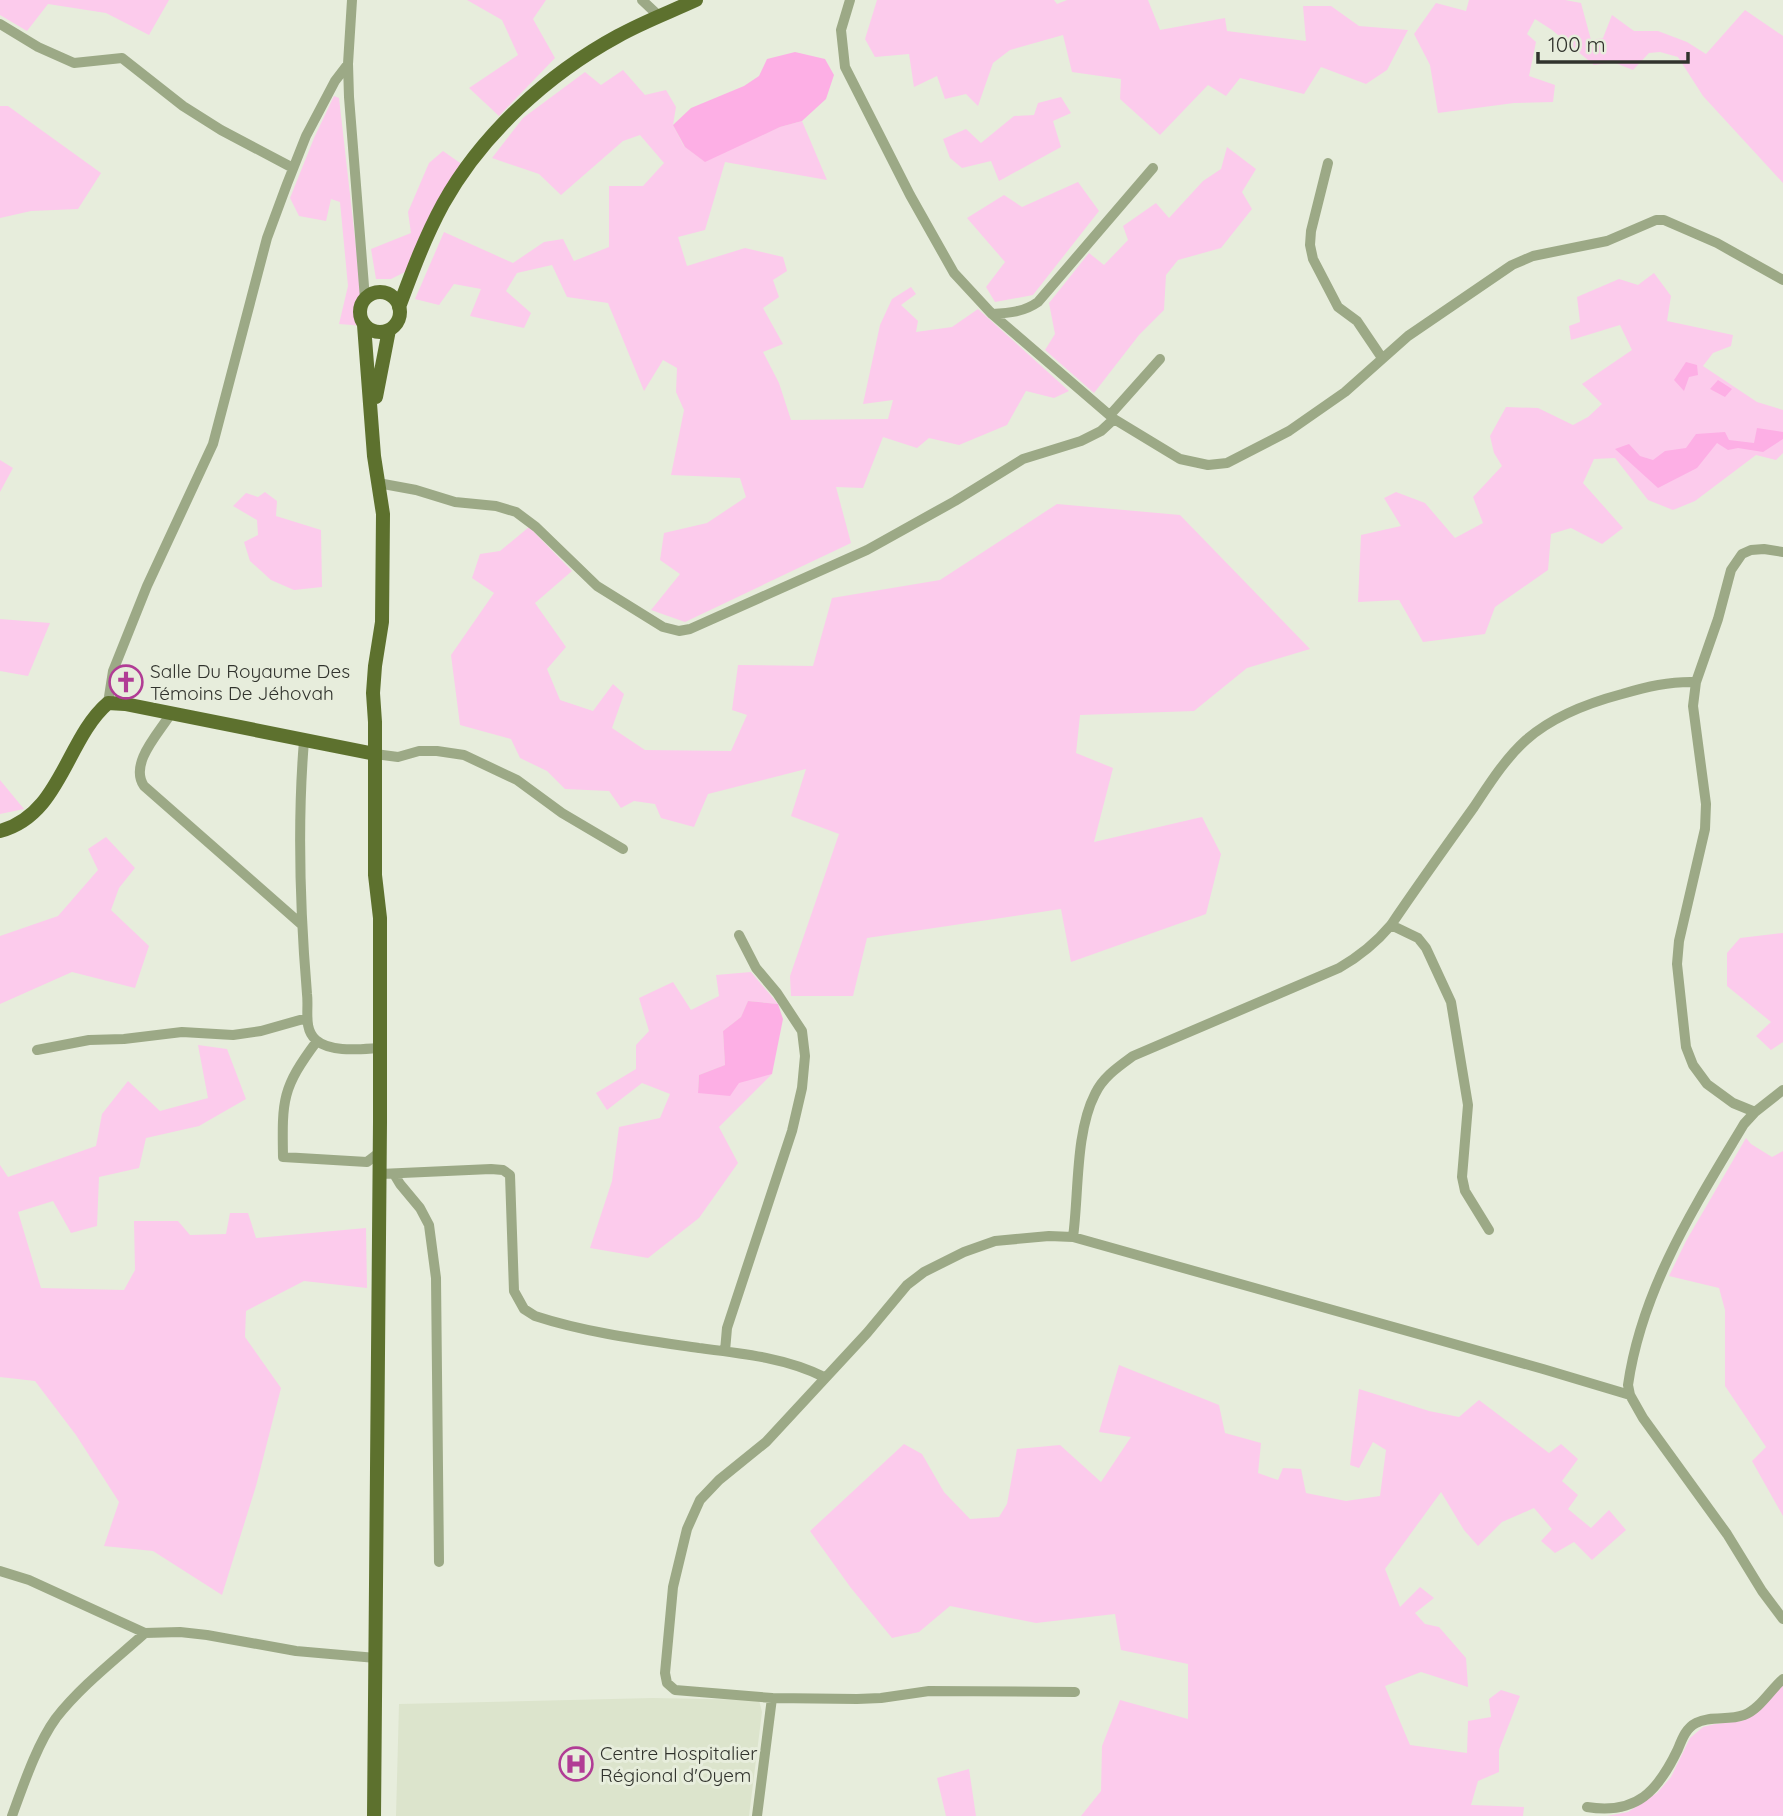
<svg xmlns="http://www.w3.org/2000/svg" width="1783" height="1816" font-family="Quicksand,sans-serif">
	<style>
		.built { fill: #dce4cc }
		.green { fill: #fccbec }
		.water { fill: #fdafe5 }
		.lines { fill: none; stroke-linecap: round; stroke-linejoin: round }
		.minor { stroke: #9ca986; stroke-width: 10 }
		.major { stroke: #5d712e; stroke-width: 14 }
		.labels { text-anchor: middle; stroke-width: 6; stroke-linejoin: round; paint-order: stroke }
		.poi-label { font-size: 19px; fill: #31332d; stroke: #e7eddc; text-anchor: start }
	</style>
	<rect width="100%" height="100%" fill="#e7eddc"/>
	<path class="built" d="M653,1698L759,1700L762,1712L749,1816H396L399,1704Z"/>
	<path class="green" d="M0,0H169L149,35L106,13L48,4L27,31L0,15Z
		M467,0H546L533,19L555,58L499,116L469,88L518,55L502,20Z
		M877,0H1054L1057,4L1067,0H1148L1160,30L1225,18L1227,31L1306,41L1303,6H1331L1359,26L1408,30L1387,70L1366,84L1321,67L1304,94L1240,78L1226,96L1208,85L1160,135L1120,99L1121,79L1072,72L1063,35L1010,50L993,63L978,106L966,94L945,99L937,76L914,87L909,54L875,57L865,39Z
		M1469,0H1565L1581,3L1591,40L1603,38L1612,15L1634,31H1658L1687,42L1706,54L1745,10L1783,36V183L1703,96L1678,57L1660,52L1649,53L1633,70L1613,62L1594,65L1552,30L1535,19L1527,34L1536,42L1529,76L1555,85L1553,102L1514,103L1438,113L1430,65L1414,34L1436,3L1466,11Z
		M623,70L645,95L666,90L676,107L673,125L684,146L704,161L780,127L802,121L827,180L725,162L705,230L678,237L687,266L745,248L783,257L787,271L773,280L779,297L763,308L783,344L763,352L779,383L791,420L888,419L893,400L863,404L880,325L892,299L911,287L916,294L901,305L918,321L916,332L952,327L978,309L1069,391L1054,398L1026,391L1007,425L959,445L929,438L917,448L883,437L863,488L836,487L851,543L685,622L651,610L680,574L660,560L664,533L707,523L746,497L740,478L671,475L684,410L676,392L677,368L663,360L644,391L608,303L567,297L552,265L517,273L506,291L531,313L524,328L470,316L481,289L454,284L439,305L415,299L444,232L513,263L544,242L563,239L574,261L609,247V186H643L664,163L640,135L623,141L561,195L539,174L492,158L523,118L585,72L601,85Z
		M334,96L339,98L365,326L339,324L348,286L340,202L331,199L326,221L299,216L290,198L314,138Z
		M1061,97L1071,113L1053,121L1061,147L999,181L991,161L962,168L950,158L943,139L966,129L981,143L1014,116L1034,115L1038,103Z
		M0,106H8L101,173L78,209L31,211L0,218Z
		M1227,147L1256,169L1242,192L1252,209L1221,248L1178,260L1166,275L1164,310L1139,335L1094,393L1045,350L1055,334L1049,303L1089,253L1104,265L1128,240L1123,226L1156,203L1169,218L1203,181L1221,169Z
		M443,151L463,165L409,270L391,279H376L371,249L411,233L408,212L429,163Z
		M1078,182L1099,211L1033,295L995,302L986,287L1005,262L967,218L1004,195L1022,207Z
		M1654,273L1671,296L1667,321L1733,335L1731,346L1713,353L1703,366L1757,402L1783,410V453L1776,460L1756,455L1695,501L1673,510L1648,500L1615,458L1594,459L1583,483L1623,528L1602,544L1571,528L1551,534L1548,570L1495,607L1485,634L1423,642L1399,600L1358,602L1361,535L1401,526L1384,498L1396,492L1425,503L1455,538L1483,523L1473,497L1502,466L1494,453L1490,436L1506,407L1538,408L1573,425L1588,417L1602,404L1582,384L1632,350L1620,325L1571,340L1569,326L1580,322L1577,297L1619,279L1638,285Z
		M0,460L13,468L0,492Z
		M265,492L277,501L276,516L321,530L322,587L294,590L271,580L250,561L244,542L258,535L257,520L233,506L246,493L258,497Z
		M1057,504L1180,515L1310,649L1247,668L1194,711L1080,715L1076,753L1113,768L1094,842L1202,817L1221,854L1206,914L1071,962L1061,909L867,938L853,996H791L790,976L839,834L791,816L806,769L708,794L694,827L661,818L655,804L634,801L621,808L609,791L565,789L547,771L520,758L511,739L460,725L451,655L494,593L472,578L480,554L500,551L529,527L572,571L535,603L566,647L547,669L560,700L593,711L613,684L624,694L612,728L645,750L731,751L747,715L732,710L738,665L813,666L832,598L940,580Z
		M0,619L50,623L28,676L0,671Z
		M0,780L24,809L0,814Z
		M106,837L135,868L119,888L111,910L149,946L135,988L72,972L0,1004V936L58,916L98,870L88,849Z
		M1783,933V1042L1771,1050L1756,1036L1771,1022L1727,986V953L1740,938Z
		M751,972L778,1004L748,1001L741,1017L723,1031L725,1065L699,1075L698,1092L772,1074L719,1127L738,1163L699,1218L648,1258L590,1248L612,1181L619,1127L660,1118L670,1094L642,1083L607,1110L596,1093L636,1069V1045L649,1031L639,998L673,982L691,1010L719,996L716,975Z
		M198,1045L227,1049L246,1099L199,1126L146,1138L139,1168L99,1177L97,1226L71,1233L53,1201L18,1212L41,1288L124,1290L135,1270L134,1221H178L190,1235L226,1234L230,1213H248L256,1238L366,1228L367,1288L304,1281L246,1311L245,1337L281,1388L256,1486L222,1595L153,1551L104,1546L119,1502L76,1435L35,1381L0,1377V1165L8,1177L96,1146L102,1114L128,1081L160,1111L208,1098Z
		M1746,1138L1751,1144L1772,1157L1783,1151V1516L1752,1461L1766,1447L1725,1386V1310L1719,1288L1669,1276L1686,1241Z
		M1119,1365L1219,1405L1225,1433L1261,1443L1258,1473L1278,1480L1283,1468L1301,1469L1306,1493L1346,1501L1380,1496L1386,1450L1373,1442L1359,1468L1350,1465L1359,1389L1429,1411L1459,1417L1479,1400L1549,1453L1561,1444L1578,1459L1562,1481L1578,1495L1568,1509L1591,1528L1609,1510L1626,1530L1592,1560L1574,1542L1555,1553L1541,1541L1552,1529L1534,1508L1502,1522L1478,1546L1464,1530L1441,1492L1385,1569L1400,1607L1420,1587L1434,1598L1415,1613L1425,1624L1439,1627L1466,1658L1468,1687L1421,1672L1385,1686L1410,1745L1467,1753L1468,1721L1491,1717L1489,1699L1501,1690L1520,1696L1499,1750V1772L1478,1781L1471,1805L1524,1807L1523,1816H1081L1101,1791L1102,1746L1120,1700L1188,1719V1664L1121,1650L1115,1614L1036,1623L950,1606L919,1632L892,1638L851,1588L810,1531L904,1444L922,1454L944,1492L970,1519L999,1517L1007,1504L1017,1449L1060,1445L1101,1482L1131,1437L1099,1432Z
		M1783,1685V1816H1607L1628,1812L1657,1793L1671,1777L1690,1738L1703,1727L1715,1724L1742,1721L1758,1712Z
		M969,1769L976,1816H946L937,1778Z"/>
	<path class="water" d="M795,52L825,59L834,75L826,99L802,121L780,127L705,162L685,147L673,125L691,108L744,86L759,76L767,59Z
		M1686,362L1697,365L1698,375L1689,377L1684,391L1674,380Z
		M1718,380L1732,389L1725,397L1710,389Z
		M1757,428L1783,432V439L1763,452L1738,448L1728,450L1717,443L1697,468L1658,488L1615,449L1629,444L1640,456L1653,460L1665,451L1686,448L1696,434L1725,432L1729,440L1754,443Z
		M748,1001L778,1004L783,1019L772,1074L739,1083L730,1096L698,1093L699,1075L725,1065L723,1031L741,1017Z"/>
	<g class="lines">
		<path class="minor" d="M352,0L348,64L349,97L365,299
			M642,0L660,17
			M850,0L841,30L845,67L910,195L954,273L992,314L1114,419L1180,459L1208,465L1227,463L1289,431L1345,392L1408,336L1512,265L1533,256L1607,241L1656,220H1664L1717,243L1783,280
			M0,24L38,47L74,63L122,58L183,106L221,130L293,168
			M1328,163L1311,231L1310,245L1313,259L1338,307L1357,321L1382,358
			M992,314C1009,313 1024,312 1038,302L1153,168
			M1110,415L1160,359
			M378,483L416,490L455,502L496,506L516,512L536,527L597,586L663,627L679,631L690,629L867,550L955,501L1023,459L1081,441L1101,431L1114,419
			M108,703L113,671L147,586L213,444L267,238L287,184L306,136L335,81L348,64
			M170,715C158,734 129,764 144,786L301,924
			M304,741C297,825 300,910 307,994C309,1009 303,1029 316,1040C331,1053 361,1049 379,1048
			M375,754L398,757L419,751H437L464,755L517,780L562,813L623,849
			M1391,925L1418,938L1426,948L1451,1002L1468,1105L1462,1177L1465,1191L1489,1230
			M317,1041C282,1088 282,1099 283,1157L367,1162L380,1152
			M37,1050L89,1040L124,1039L182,1032L233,1035L261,1031L307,1018
			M1783,1090L1755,1112L1744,1124C1695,1206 1642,1288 1628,1385L1630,1395L1643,1418L1727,1534L1762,1591L1783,1619
			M1755,1112L1733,1103L1707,1084L1693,1065L1686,1047L1677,964L1679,941L1705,829L1706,804L1693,706L1696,682L1718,619L1731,570L1742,554L1751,550L1764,549L1783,552
			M380,1174L491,1169L503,1170L510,1175L514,1291L524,1309L535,1316C587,1333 644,1340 699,1348C740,1353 787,1358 824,1377
			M394,1174L400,1184L420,1208L429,1225L436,1278L439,1562
			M1073,1237C1079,1194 1075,1133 1095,1094C1103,1077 1118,1067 1133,1056L1339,968C1360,956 1375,944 1391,925C1418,885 1446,846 1474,807C1490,783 1505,759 1526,740C1553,716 1588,703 1622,694C1646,687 1670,681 1696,682
			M725,1351L727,1328L792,1131L802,1088L805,1056L802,1031L777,993L756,968L739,935
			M0,1571L29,1580L145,1633L180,1632L207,1635L296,1651L376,1658
			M1075,1692L929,1691L881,1698L857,1699L772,1698L675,1690L667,1683L665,1673L673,1587L687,1529L700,1500L719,1480L766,1442L867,1333L907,1285L924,1272L964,1252L995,1241L1049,1236L1073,1237L1543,1369L1630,1395
			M1587,1807C1637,1815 1658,1791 1678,1749C1682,1739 1686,1728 1696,1723C1711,1715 1728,1721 1744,1715C1760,1709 1770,1690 1783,1679
			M12,1816C23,1786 37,1744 56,1718C81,1686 115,1660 145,1633
			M757,1816L772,1698"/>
		<path class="major" d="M360 312a20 20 0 1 1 40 0a20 20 0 1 1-40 0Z
			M399,307C412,272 425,237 443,204C482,134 548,74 618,36C643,22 670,12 696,0
			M364,325L374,456L383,514L382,622L375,666L373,693L375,722V875L380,918V1122L374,1816
			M376,397L389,330
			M0,831C61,815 66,739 108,703L125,704L375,754"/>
	</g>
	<defs>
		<symbol id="church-ring" viewBox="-11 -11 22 22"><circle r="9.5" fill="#e7eddc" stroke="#b13c95" stroke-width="1.5"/><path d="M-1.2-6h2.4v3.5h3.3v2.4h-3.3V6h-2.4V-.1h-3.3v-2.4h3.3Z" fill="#b13c95"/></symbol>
		<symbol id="hospital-ring" viewBox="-11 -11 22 22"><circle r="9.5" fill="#e7eddc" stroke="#b13c95" stroke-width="1.5"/><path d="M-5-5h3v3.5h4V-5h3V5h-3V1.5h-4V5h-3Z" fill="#b13c95"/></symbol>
	</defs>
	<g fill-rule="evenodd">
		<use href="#church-ring" x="107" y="663" width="38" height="38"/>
		<use href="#hospital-ring" x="557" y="1745" width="38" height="38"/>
	</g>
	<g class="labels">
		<g class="poi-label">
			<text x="150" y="678">Salle Du Royaume Des<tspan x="150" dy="22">Témoins De Jéhovah</tspan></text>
			<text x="600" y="1760">Centre Hospitalier<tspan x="600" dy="22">Régional d'Oyem</tspan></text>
		</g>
	</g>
	<path d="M1538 52v10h150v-10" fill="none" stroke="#31332d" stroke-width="3.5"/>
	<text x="1548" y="52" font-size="21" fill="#31332d" stroke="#e7eddc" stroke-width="5" paint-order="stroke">100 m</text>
</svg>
